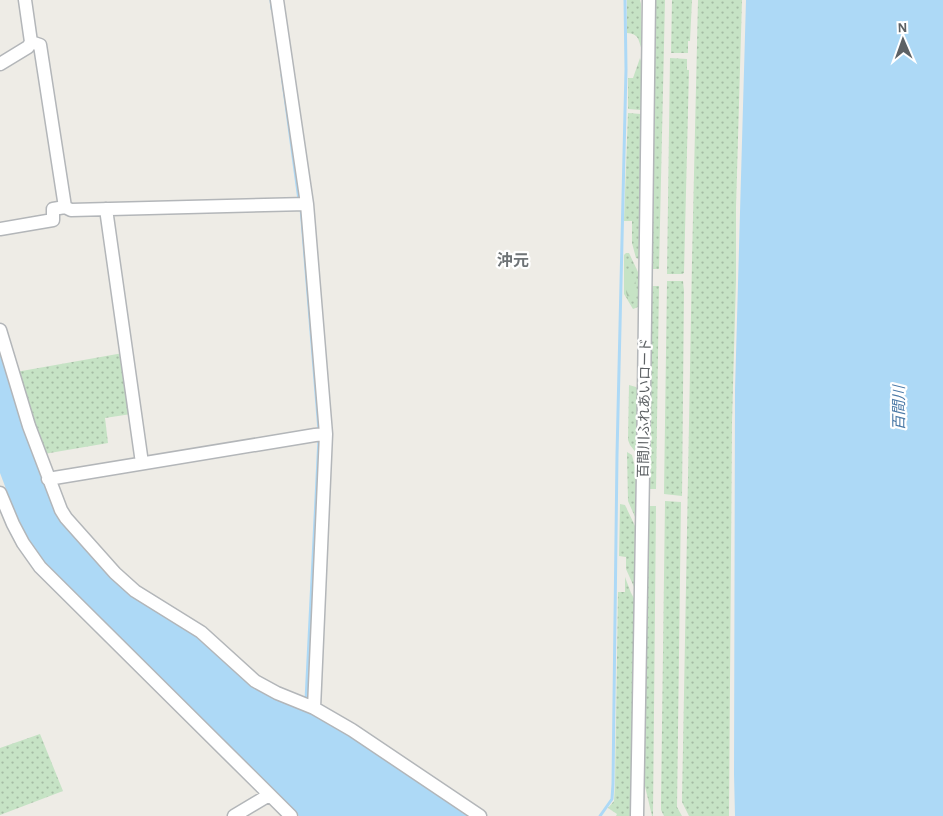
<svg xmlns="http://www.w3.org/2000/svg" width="943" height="816" font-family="'Alegreya Sans','Noto Sans JP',sans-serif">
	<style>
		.grass { fill: url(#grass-dots) }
		.forest { fill: url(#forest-firs) }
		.water { fill: #add9f6 }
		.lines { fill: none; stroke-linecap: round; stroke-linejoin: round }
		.stream { stroke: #add9f6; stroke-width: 3 }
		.minor-casing { stroke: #b3b6b9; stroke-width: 15 }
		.minor { stroke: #fff; stroke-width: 12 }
		.labels { text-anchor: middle; stroke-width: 4.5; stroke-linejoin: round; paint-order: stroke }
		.street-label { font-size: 14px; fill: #5d6164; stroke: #fff }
		.water-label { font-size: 15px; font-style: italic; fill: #4c7aa7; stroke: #fff }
		.quarter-label { font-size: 16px; font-weight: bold; fill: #6e7376; stroke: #fff }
	</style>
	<defs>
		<pattern id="grass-dots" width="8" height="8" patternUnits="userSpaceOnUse" patternTransform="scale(1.25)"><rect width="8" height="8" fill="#c6e3c5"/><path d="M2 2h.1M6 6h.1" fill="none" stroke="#a4bba4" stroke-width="1.8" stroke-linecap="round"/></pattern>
		<pattern id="forest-firs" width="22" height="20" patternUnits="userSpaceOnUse" patternTransform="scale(1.25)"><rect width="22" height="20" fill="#c6e3c5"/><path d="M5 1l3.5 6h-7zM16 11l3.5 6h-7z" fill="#a4bba4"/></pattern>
	</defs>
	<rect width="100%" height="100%" fill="#eeece6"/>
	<path class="grass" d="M627,0H640L641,4L642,50C638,39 639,34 627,33Z
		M655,0H665L659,269H652Z
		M672,0H692L690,41H688V53H671Z
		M698,0H742L736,207V279L732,422L729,816H689L682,802L692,261Z
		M640,58L642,64L641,110L628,109V78H633Z
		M670,58L687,59V70H689L684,273L682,274H667Z
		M628,113L641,114L639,259L636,258L632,243V221H624Z
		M626,253H629L638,272V307L633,309L624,294V255Z
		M667,281H683L684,291L682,496L664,494Z
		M651,286H659L656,489H650Z
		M123,353L131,414L105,418L108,443L44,454L16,372Z
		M629,385L636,387L638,390L637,454L630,445L628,440Z
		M627,452L632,455L636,472L635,517L628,501Z
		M665,501L681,502L677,807L682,816H664L661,810V803Z
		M620,504L625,505L635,526L634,587L626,569V557L619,556Z
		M648,506H656L653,816H652L644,782Z
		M625,577L631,593L635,600L632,816H616L617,814L608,808L614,801L615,785L618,592H625Z
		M40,734L63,791L0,815V748Z"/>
	<path class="forest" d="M630,272C637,278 638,293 634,301L628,299L626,292V273Z"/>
	<path class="water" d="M746,0H943V816H735L734,774L735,390Z
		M0,344L71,532L121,587L330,722L470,816H299L73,593L36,554L14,510L0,473Z"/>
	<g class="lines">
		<path class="stream" d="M271,0L272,9
			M282,75L299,200
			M301,208L319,431
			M306,700L319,438
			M600,816L612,799L613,784L617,455L626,69L625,0"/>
		<defs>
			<path id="minor" d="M25,0L31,42L40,45L65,207
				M277,0L307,204L326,434L314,708
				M0,64L28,47L31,42
				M106,209L142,463
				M0,229L53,220V209L65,207L71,210L307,204
				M0,330L29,426L61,510L66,518L115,573L135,591L201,632L255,681L277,693L314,708L352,730L480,816
				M48,479L315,435L326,434
				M0,493L13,524L23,543L40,567L291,816
				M234,816L269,795
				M637,816L643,473L649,0"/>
		</defs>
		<use href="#minor" class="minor-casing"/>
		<use href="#minor" class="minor"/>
	</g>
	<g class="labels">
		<g class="street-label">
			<text transform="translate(644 408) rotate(-89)" y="5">百間川ふれあいロード</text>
		</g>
		<g class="water-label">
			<text transform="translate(899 408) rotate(-90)" y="5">百間川</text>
		</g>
		<g class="quarter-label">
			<text x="513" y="266">沖元</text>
		</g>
	</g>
	<g transform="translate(903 40) rotate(358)" stroke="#ffffff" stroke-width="4" paint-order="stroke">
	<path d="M0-4L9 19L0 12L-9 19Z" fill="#5d6164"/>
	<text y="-8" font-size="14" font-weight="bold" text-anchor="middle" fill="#5d6164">N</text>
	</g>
</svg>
